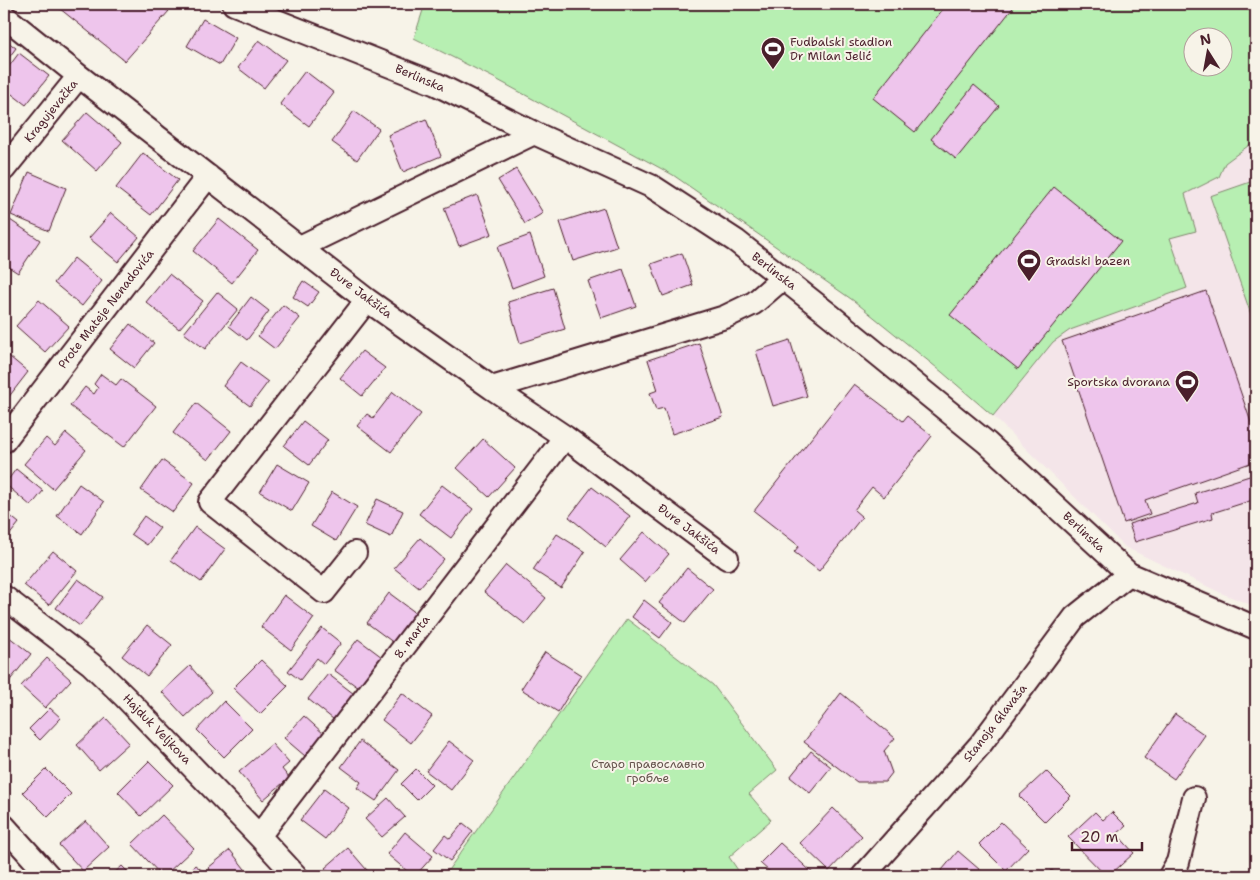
<svg xmlns="http://www.w3.org/2000/svg" width="1260" height="880" font-family="'Shantell Sans',sans-serif">
	<style>
		.built { fill: #f4e5e9 }
		.green { fill: #b7efb2; stroke: #80876e; fill-rule: evenodd }
		.building { fill: #eec5ec; stroke: #4a1f2b }
		.lines { fill: none; stroke-linecap: round; stroke-linejoin: round }
		.minor-casing { stroke: #4a1f2b; stroke-width: 26 }
		.minor { stroke: #f7f3e8; stroke-width: 22 }
		.labels { text-anchor: middle; stroke-width: 4; stroke-linejoin: round; paint-order: stroke }
		.poi-label { font-size: 12px; fill: #4a1f2b; stroke: #f7f3e8; text-anchor: start }
		.street-label { font-size: 12px; fill: #4a1f2b; stroke: #f7f3e8 }
		.park-label { font-size: 12px; fill: #65534d; stroke: #f7f3e8 }
	</style>
	<rect width="100%" height="100%" fill="#f7f3e8"/>
	<filter id="ink" filterUnits="userSpaceOnUse"><feTurbulence type="fractalNoise" baseFrequency=".02" numOctaves="2"/><feDisplacementMap in="SourceGraphic" scale="10" xChannelSelector="R" yChannelSelector="G"/><feConvolveMatrix kernelMatrix="1 2 1 2 8 2 1 2 1" color-interpolation-filters="sRGB"/></filter>
	<g filter="url(#ink)">
		<path class="built" d="M1256,140V607L1221,593L1125,547L993,416L1053,342L1070,330L1186,288L1170,238L1185,194L1219,177L1225,163Z"/>
		<path class="green" d="M425,4H1256V140L1225,163L1219,177L1185,194L1196,231L1170,238L1187,288L1070,330L1053,342L993,416L942,372L854,301L673,175L494,78L414,38ZM1192,38H1222V68H1192Z
			M1256,180V329L1210,196Z
			M627,619L713,685L777,770L749,794L771,820L729,857L742,876H444Z"/>
		<path class="building" d="M54,4H151L169,11L125,61Z
			M947,4H1016L915,132L873,98Z
			M203,19L236,38L220,65L187,46Z
			M4,39L16,48L4,64Z
			M259,40L286,60L264,88L238,68Z
			M19,53L49,76L26,105L4,88V73Z
			M305,71L334,93L309,126L280,104Z
			M974,85L999,106L956,159L931,139Z
			M354,111L379,129L357,160L332,142Z
			M87,112L122,142L97,171L62,140Z
			M426,119L441,156L403,172L388,135Z
			M143,153L178,180L151,215L116,188Z
			M516,169L543,213L525,224L498,180Z
			M29,172L66,188L49,231L11,215Z
			M1054,187L1121,241L1018,369L950,315Z
			M477,195L492,234L459,246L444,208Z
			M604,208L617,247L573,261L560,222Z
			M111,213L139,237L118,262L89,238Z
			M4,216L40,240L18,273L4,264Z
			M219,219L258,250L232,283L193,251Z
			M530,235L544,276L512,288L497,247Z
			M682,253L693,285L663,296L651,264Z
			M74,258L102,281L82,306L54,283Z
			M623,269L636,306L601,318L588,281Z
			M169,274L203,301L179,329L146,302Z
			M303,281L319,292L308,307L293,297Z
			M553,288L565,329L520,343L508,302Z
			M1206,291L1256,437V461L1145,500L1150,514L1124,523L1062,341Z
			M217,292L238,309L205,349L184,333Z
			M251,297L269,311L247,340L229,326Z
			M39,300L69,326L45,352L16,326Z
			M283,305L300,318L275,349L258,336Z
			M130,324L154,343L134,368L110,349Z
			M790,340L807,396L773,406L756,351Z
			M699,343L723,417L672,434L664,408L656,410L650,393L658,390L648,360Z
			M362,351L385,368L362,396L340,378Z
			M4,352L28,372L4,403Z
			M241,362L268,382L250,406L223,386Z
			M101,374L116,385L121,379L156,406L124,447L70,406L85,387L94,394L98,388L94,384Z
			M854,384L903,421L907,416L932,436L884,497L872,487L854,510L862,517L819,571L794,552L799,546L754,511Z
			M393,392L421,414L391,452L357,426L367,414L373,418Z
			M196,403L231,431L208,460L173,433Z
			M303,421L328,440L309,465L284,446Z
			M66,433L86,450L53,489L24,464L46,438L55,446Z
			M483,439L515,468L489,497L457,468Z
			M162,460L194,483L173,512L141,490Z
			M277,464L309,483L292,511L260,492Z
			M16,469L43,491L31,506L5,484Z
			M1256,474V499L1212,513L1213,518L1135,542L1129,524L1198,503L1195,493Z
			M79,484L104,502L82,534L57,516Z
			M442,485L473,509L451,538L419,514Z
			M592,487L630,516L606,547L569,517Z
			M332,492L357,507L336,541L311,526Z
			M377,499L403,511L391,537L365,525Z
			M4,511L19,523L4,542Z
			M144,516L160,528L147,545L131,534Z
			M195,527L225,549L201,582L171,560Z
			M644,532L669,554L645,582L620,560Z
			M557,534L585,552L561,588L533,570Z
			M420,538L444,559L419,588L394,568Z
			M53,551L77,571L49,605L24,585Z
			M506,565L546,598L525,624L484,592Z
			M687,568L713,589L685,623L659,603Z
			M78,579L103,597L80,626L56,608Z
			M389,593L416,613L394,643L367,623Z
			M284,595L314,618L291,650L261,627Z
			M644,600L672,622L660,638L632,617Z
			M147,625L172,645L147,676L122,656Z
			M322,628L341,643L324,664L317,658L300,680L288,671Z
			M4,633L31,654L7,684L4,681Z
			M358,639L382,657L359,688L334,670Z
			M545,652L581,675L558,712L521,689Z
			M47,658L71,680L45,708L21,686Z
			M261,660L288,686L260,714L233,688Z
			M190,666L212,692L185,717L162,692Z
			M328,674L358,697L338,723L308,699Z
			M402,693L432,716L411,743L382,720Z
			M841,693L895,738L884,751L892,773L885,782H857L804,742Z
			M224,701L252,729L224,757L197,730Z
			M50,708L61,718L40,740L29,729Z
			M1175,714L1205,735L1174,779L1144,758Z
			M304,716L324,734L305,756L284,738Z
			M106,718L129,743L99,770L77,745Z
			M360,741L399,770L376,801L357,788L361,782L341,767Z
			M449,741L474,760L451,790L426,771Z
			M272,744L289,763L282,769L289,778L263,800L239,772Z
			M811,751L831,767L810,793L790,777Z
			M149,761L173,785L141,816L118,792Z
			M46,769L71,794L48,817L23,792Z
			M416,769L432,785L417,800L401,784Z
			M1046,771L1071,796L1045,822L1019,796Z
			M324,789L349,808L325,839L300,820Z
			M388,798L405,817L382,837L365,819Z
			M833,808L862,836L829,871L800,843Z
			M1095,812L1103,820L1112,812L1126,826L1117,834L1134,853L1109,876H1106L1068,837Z
			M162,815L194,848L164,876H162L132,844Z
			M86,821L109,847L83,871L59,845Z
			M1001,822L1028,848L1006,871L979,844Z
			M463,823L473,831L450,861L434,849L445,835L450,839Z
			M405,832L433,856L415,876H413L387,854Z
			M780,843L816,876H768L771,873L760,863Z
			M348,848L372,876H332L325,868Z
			M230,850L248,873L245,876H215L208,868Z
			M958,851L987,876H937Z
			M195,865L204,872L201,876H185Z
			M122,866L132,876H111Z
			M1052,870L1059,876H1046Z"/>
		<g class="lines">
			<defs>
				<path id="minor" d="M234,4L436,84L534,133L653,187L736,241L831,316L987,443L1129,574L1256,628
					M4,16L79,76L367,300L492,388L565,437L727,558
					M4,169L79,76
					M300,247L534,133
					M492,388L725,317L754,303L783,278
					M4,441L208,176
					M355,553L324,592L210,502L367,300
					M4,597L91,664L125,697L259,836L296,876
					M4,826L49,876
					M259,836L565,437
					M863,876L980,745L1075,617L1129,574
					M1170,876L1178,862L1194,798"/>
			</defs>
			<use href="#minor" class="minor-casing"/>
			<use href="#minor" class="minor"/>
		</g>
	</g>
	<defs>
		<symbol id="stadium-pin" viewBox="-11 -11 22 30"><path d="M0 17L-7.5 6A9.5 9.5 0 1 1 7.5 6Z" fill="#4a1f2b" stroke="#f7f3e8"/><path d="M0-5a6.5 5 0 1 0 0 10a6.5 5 0 1 0 0-10ZM-3.5-1.8h7v3.6h-7Z" fill="#fff"/></symbol>
	</defs>
	<g fill-rule="evenodd">
		<use href="#stadium-pin" x="759" y="35" width="28" height="38"/>
		<use href="#stadium-pin" x="1015" y="247" width="28" height="38"/>
		<use href="#stadium-pin" x="1173" y="368" width="28" height="38"/>
	</g>
	<g class="labels">
		<g class="poi-label">
			<text x="790" y="46">Fudbalski stadion<tspan x="790" dy="14">Dr Milan Jelić</tspan></text>
			<text x="1046" y="265">Gradski bazen</text>
			<text x="1170" y="386" text-anchor="end">Sportska dvorana</text>
		</g>
		<g class="street-label">
			<text transform="translate(420 78) rotate(23)" y="4">Berlinska</text>
			<text transform="translate(51 111) rotate(-51)" y="4">Kragujevačka</text>
			<text transform="translate(774 271) rotate(38)" y="4">Berlinska</text>
			<text transform="translate(361 293) rotate(37)" y="4">Đure Jakšića</text>
			<text transform="translate(106 309) rotate(-52)" y="4">Prote Mateje Nenadovića</text>
			<text transform="translate(689 529) rotate(37)" y="4">Đure Jakšića</text>
			<text transform="translate(1084 532) rotate(43)" y="4">Berlinska</text>
			<text transform="translate(412 637) rotate(-53)" y="4">8. marta</text>
			<text transform="translate(995 723) rotate(-52)" y="4">Stanoja Glavaša</text>
			<text transform="translate(157 729) rotate(46)" y="4">Hajduk Veljkova</text>
		</g>
		<g class="park-label">
			<text x="648" y="768">Старо православно<tspan x="648" dy="14">гробље</tspan></text>
		</g>
	</g>
	<rect width="1260" height="880" fill="none" stroke="#f7f3e8" stroke-width="20"/>
	<rect x="10" y="10" width="1240" height="860" fill="none" stroke="#4a1f2b" stroke-width="2" filter="url(#ink)"/>
	<g transform="translate(1208 52) rotate(349)"><circle r="24" fill="#f7f3e8" stroke="#b29e9c"/>
	<path d="M0-4L9 19L0 12L-9 19Z" fill="#4a1f2b"/>
	<text y="-8" font-size="14" font-weight="bold" text-anchor="middle" fill="#4a1f2b">N</text>
	</g>
	<path d="M1072 842v8h70v-8" fill="none" stroke="#4a1f2b" stroke-width="2.5"/>
	<text x="1080" y="842" font-size="15" fill="#4a1f2b" stroke="#f7f3e8" stroke-width="4" paint-order="stroke">20 m</text>
</svg>
